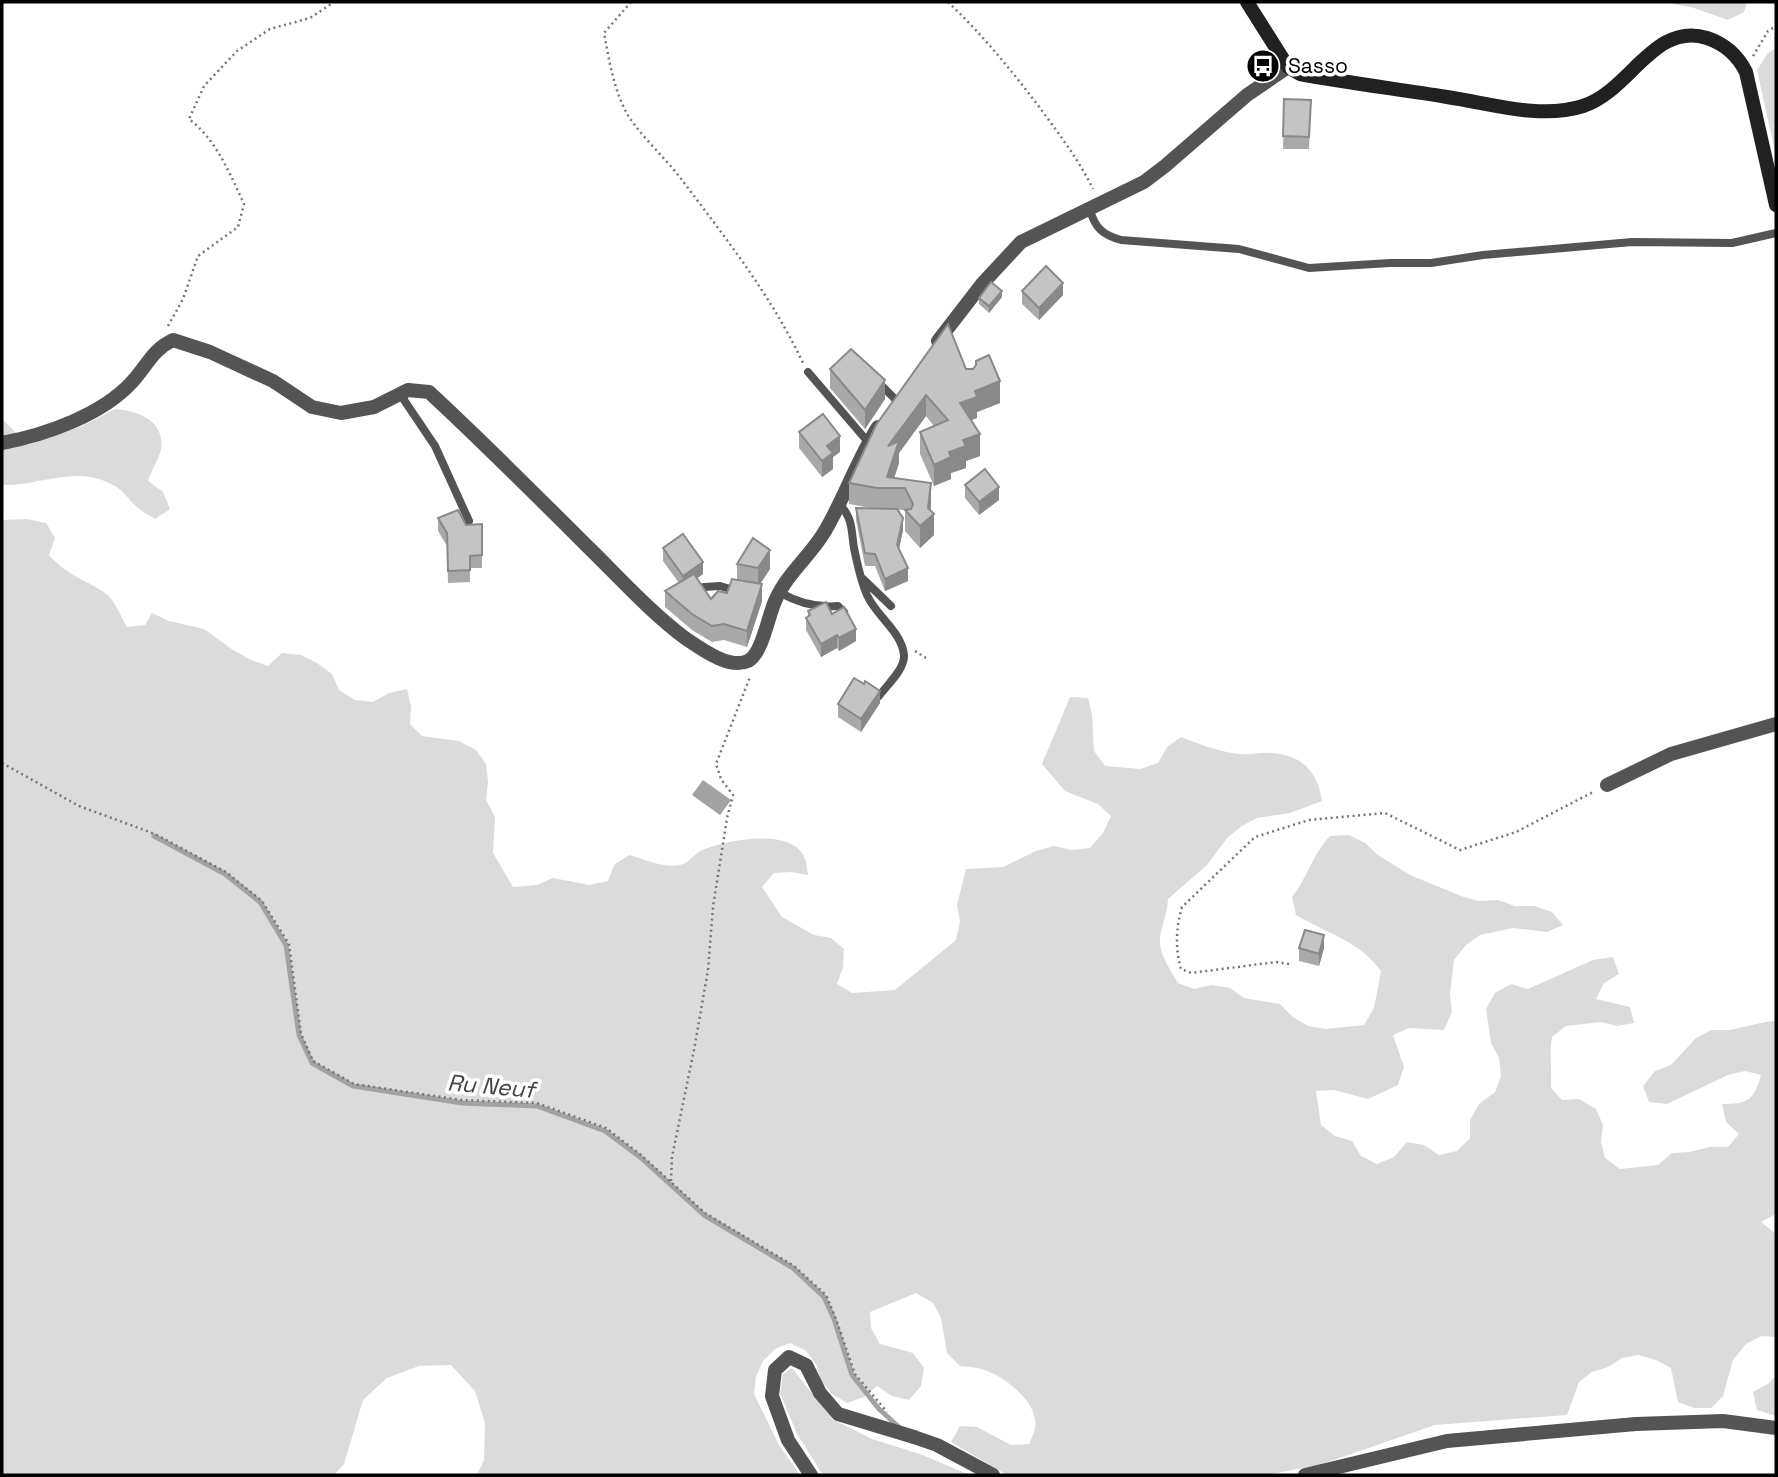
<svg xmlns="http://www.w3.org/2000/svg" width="1778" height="1477" font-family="'Space Grotesk',sans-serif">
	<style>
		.green { fill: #dbdbdb }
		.water { fill: #a2a2a2 }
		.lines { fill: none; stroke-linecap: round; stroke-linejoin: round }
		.stream { stroke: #a2a2a2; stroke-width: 5 }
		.path { stroke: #767676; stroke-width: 2.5; stroke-dasharray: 2 3.5; stroke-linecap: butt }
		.service { stroke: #545454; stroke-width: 8 }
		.minor { stroke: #545454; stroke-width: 14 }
		.tertiary { stroke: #545454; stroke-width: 14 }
		.secondary { stroke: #212121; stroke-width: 14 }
		.wall { fill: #a9a9a9 }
		.shaded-wall { fill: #898989 }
		.building { fill: #c4c4c4; stroke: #898989; stroke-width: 2 }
		.labels { text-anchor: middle; stroke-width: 7; stroke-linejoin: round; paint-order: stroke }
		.poi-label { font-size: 21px; fill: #000; stroke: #fff; text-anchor: start }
		.water-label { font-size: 23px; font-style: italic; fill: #434343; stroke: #fff }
	</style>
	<rect width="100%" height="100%" fill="#fff"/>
	<path class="green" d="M1664,2H1747L1744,12L1728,20L1694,8Z
		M1776,48V156L1757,70L1768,53Z
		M115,409C138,411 165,420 161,449C159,459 151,471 148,481L163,492L170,509L155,519C149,515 142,512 137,507C129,500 122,489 113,485C76,464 40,486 2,485V419L28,445L82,426Z
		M27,519L46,523L55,538L49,555C69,577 83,578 105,593C115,600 121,617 127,627L145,625L152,613L169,621L204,629L233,650L251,660L268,666L282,653L301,655L317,663L332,674L339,690L355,700L373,702L389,693L407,689L411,706L410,724L422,736L459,741L476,750L486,764L488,782L486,800L495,817L493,853L513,887L537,885L553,878L589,885L608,881L614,865L629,855C644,859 667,870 683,864C689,862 694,855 700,851C724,840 794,826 805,859C807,864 807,870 808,875L791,872L774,873L762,887L782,917L814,935L831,938L844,949L843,967L837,984L852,993L895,990L956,940L960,922L957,905L966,869L1003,867L1036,851L1054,846L1072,850L1090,848L1103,833L1111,816L1098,804L1065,791L1042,764L1070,697L1088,698L1092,715L1094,751L1105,766L1140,769L1158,763L1167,747L1181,737C1199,744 1220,752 1239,754C1250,755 1261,752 1272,753C1303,755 1318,773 1322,801L1290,813L1257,818L1242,826L1228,837L1207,865L1168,899C1167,913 1164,919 1161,932C1156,951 1169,967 1178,983L1194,989L1212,985L1230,988L1244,998L1280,1004L1293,1017L1308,1026L1326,1029L1364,1025L1374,1008L1381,971C1358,940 1328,934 1296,915L1292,897C1308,877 1312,855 1330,836L1349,835L1365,843L1378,855L1410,875L1461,896L1478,901L1498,900L1515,906H1534L1552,912L1563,925L1547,932L1513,928L1480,935L1466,945L1454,960L1450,994L1452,1012L1444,1030L1409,1028L1393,1035L1404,1067L1398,1085L1368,1099L1334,1090L1316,1091L1321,1125L1335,1136L1352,1141L1361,1156L1377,1164L1394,1157L1407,1142L1424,1145L1439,1155L1457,1151L1470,1138V1120L1479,1104L1495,1092L1501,1076L1499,1058L1491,1043L1486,1009L1495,993L1511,984L1528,989L1593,960L1613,957L1619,974L1604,983L1596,999L1630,1007L1634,1023L1617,1026L1601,1022L1566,1026L1552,1037C1549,1054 1552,1070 1551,1088L1562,1100L1579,1099L1596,1109L1603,1125L1601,1142L1605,1158L1620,1169L1658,1165L1672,1153L1690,1152L1710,1147H1728L1739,1134L1726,1122L1722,1104C1748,1104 1754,1100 1761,1075L1745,1071L1728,1075L1667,1104L1649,1102L1643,1086L1655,1071L1671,1065L1696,1038L1711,1030H1730L1765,1022L1776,1021V1214L1761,1222L1776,1234V1337L1761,1336L1746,1344L1733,1360L1723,1396L1711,1408H1694L1678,1402L1671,1368L1656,1360L1639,1355L1622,1358L1608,1367L1592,1372L1579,1382L1567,1415L1435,1425L1319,1465L1266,1475H1007L951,1442L960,1426L977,1427L1011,1445L1029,1444C1031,1439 1034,1433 1035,1428C1039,1405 1011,1382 992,1373C982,1368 971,1367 960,1366L947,1353L941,1318L933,1303L916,1293L870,1312L871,1328L880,1344L913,1353L924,1368L921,1386L909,1400L892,1396L877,1386L864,1397L847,1403L832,1394L821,1380L816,1364L805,1350L790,1343L775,1349L763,1361L756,1377L754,1394L779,1445L800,1475H477L484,1460L485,1423L475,1391L451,1365L419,1366L387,1378L363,1400L344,1464L334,1475H2V520Z
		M792,1368L832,1419L872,1439L920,1454L970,1475H823L797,1434L780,1393L783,1374Z
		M1776,1375V1416L1757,1410L1753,1392L1769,1383Z"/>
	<path class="water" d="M703,780L731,800L720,815L692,795Z"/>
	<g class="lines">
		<path class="stream" d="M154,836L225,874L260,902L286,945L299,1035L312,1063L353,1086L462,1103L537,1106L605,1131L640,1157L704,1215L793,1268L824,1297L834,1319L852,1375L879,1409L900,1428"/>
		<path class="path" d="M631,2L604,33C609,59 613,86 625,110C635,130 664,157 679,176C724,236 771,295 803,363
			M948,2C982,34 1011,70 1040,108C1059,134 1079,160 1093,189
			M1753,56L1768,31L1776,26
			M168,326L183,299L198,256L238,227L244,204C230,174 216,139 189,119L204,86L237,51L270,29L310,18L334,2
			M915,651L926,658
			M2,763L79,806L155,834L226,872L262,901L289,944L301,1034L313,1061L354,1084L462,1100L537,1103L606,1128L641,1155L705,1213L794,1266L826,1295L836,1319L855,1374L887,1412
			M1289,964L1276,962L1191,973L1181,969C1175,949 1176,927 1182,907L1255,837L1309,820L1385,813L1460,850L1516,832L1595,791
			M671,1181L672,1157L694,1050L708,970L713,907L727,818L733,795L721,779L716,764L750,677"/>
		<path class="service" d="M1090,210C1095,228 1103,235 1121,240L1239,249L1309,268L1390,263H1431L1483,255L1632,242L1732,243L1776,233
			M808,372L868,442
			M880,384L895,399
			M400,394L435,446L469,521
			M838,503C853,517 851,529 854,548C857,563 861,581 867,595C876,616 902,632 904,655C905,669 887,685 879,696
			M863,579L891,606
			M704,587L720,586L737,591
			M779,592C798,603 816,608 838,606L844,612"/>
		<path class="minor" d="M938,341L982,284L1021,242L1144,182L1165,166L1247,95L1288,67
			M2,443C45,435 102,415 132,382C147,366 152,350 173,340L210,352L273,381L312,407L341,413L374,407L408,390L429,392C482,441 533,492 585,544C617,575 649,611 685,638C700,648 729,670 748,661C763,653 768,615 776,599C787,574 811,555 825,531C845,497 857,460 878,427
			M1607,785L1671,754L1776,724
			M914,1437L937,1445L993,1475
			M1305,1475L1447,1441L1636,1424L1723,1421L1776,1428"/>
		<path class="tertiary" d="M811,1475L788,1440L772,1396L775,1370L789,1357L806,1365L820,1393L838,1414L914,1437"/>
		<path class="secondary" d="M1247,2L1288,67L1300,74C1348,83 1398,89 1447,97C1489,103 1540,120 1583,106C1629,92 1654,21 1707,38C1725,44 1738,56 1746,72L1776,205"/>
	</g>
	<path class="wall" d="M1284,99L1311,100L1309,149H1283Z
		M1022,291L1063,295L1039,320L1022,304Z
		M1002,297L989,313L979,304V298Z
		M830,369L885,399L865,429L830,388Z
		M966,369L1000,403L977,412V418L971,420L980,456L966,461V468L951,473V479L934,486L920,454V432L934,426L926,416L899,453V463L894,478L931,504L930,510L934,535L920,548L905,531V510H898L903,530L899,549L908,581L885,591L875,566H865L856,520V508H871L849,504V483L876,425Z
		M799,432L840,452L833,457V469L822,477L799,448Z
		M965,485L999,500L979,515L965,498Z
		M438,518L466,525L482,524V568H470V582L448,583L447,546L438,531Z
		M663,548L703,574L697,578L711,599L727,593L737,580V564L770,569L760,584L762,601L747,647L724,640L712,642L692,630L665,607V591L679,583L663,561Z
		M808,611L832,614L856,641L839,651L837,648L821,657L806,630V618L808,616Z
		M864,684L880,703L861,732L838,717V704Z
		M1299,948H1324L1319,966L1299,961Z"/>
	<path class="shaded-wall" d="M1063,283V295L1039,320V308Z
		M1002,291V297L989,313V306Z
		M885,380V399L865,429V410Z
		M1000,381V403L977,412V418L960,424V403L975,391Z
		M926,395V416L899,453V463L891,488H887L888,446Z
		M980,434V456L966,461V468L951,473V479L934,486V465L963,440Z
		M840,436V452L833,457V469L822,477V461L827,446Z
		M931,483V504L930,517L934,514V535L920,548V526Z
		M999,487V500L979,515V502Z
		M903,518V530L897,558V545Z
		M770,550V569L758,587V568Z
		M703,562V574L683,589V576Z
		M908,568V581L885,591V579Z
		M762,584V601L747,647V631Z
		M856,629V641L839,651V638Z
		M837,635V648L821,657V644Z
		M880,691V703L861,732V719Z
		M1324,935V948L1319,966V954Z"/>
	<path class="building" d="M1284,99L1311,100L1309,137L1283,136Z
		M1046,266L1063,283L1039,308L1022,291Z
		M991,282L1002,291L989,306L979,298Z
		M948,324L966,369H973L976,365V361L989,355L1000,381L975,391L977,397L960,403L980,434L963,440L966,446L949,452L951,457L934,465L920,432L948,420L926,395L888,446L899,441L887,477L931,483L928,508L934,514L920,526L905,510L911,509L913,504L905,488H877L849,483L876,425Z
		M851,349L885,380L865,410L830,369Z
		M823,414L840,436L827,446L833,453L822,461L799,432Z
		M985,469L999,487L979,502L965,485Z
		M856,508L897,509L903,518L897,545L908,568L885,579L875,554L865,553Z
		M458,510L466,525L482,524V555L470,556V570L448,571L447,533L438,518Z
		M683,534L703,562L683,576L663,548Z
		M753,538L770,550L758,568L737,564Z
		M694,574L711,599L718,591L727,593L732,579L762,584L747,631L724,624L712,626L692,614L665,591Z
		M826,602L832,614L844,607L856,629L839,638L837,635L821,644L806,618L810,615L808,611Z
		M854,678L864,684L865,681L880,691L861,719L838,704Z
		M1305,930L1324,935L1319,954L1299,948Z"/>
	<defs>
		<symbol id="bus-disc" viewBox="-11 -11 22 22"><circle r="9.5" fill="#000" stroke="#fff"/><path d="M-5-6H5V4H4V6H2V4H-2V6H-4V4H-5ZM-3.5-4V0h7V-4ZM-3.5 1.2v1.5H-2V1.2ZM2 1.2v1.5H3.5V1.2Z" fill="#fff"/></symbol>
	</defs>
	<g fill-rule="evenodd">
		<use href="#bus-disc" x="1244" y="47" width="38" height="38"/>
	</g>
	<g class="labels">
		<g class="poi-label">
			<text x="1288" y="73">Sasso</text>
		</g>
		<g class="water-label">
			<text transform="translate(491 1086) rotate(5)" y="8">Ru Neuf</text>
		</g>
	</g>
	<rect width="1778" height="1477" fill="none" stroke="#000000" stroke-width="7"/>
</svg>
